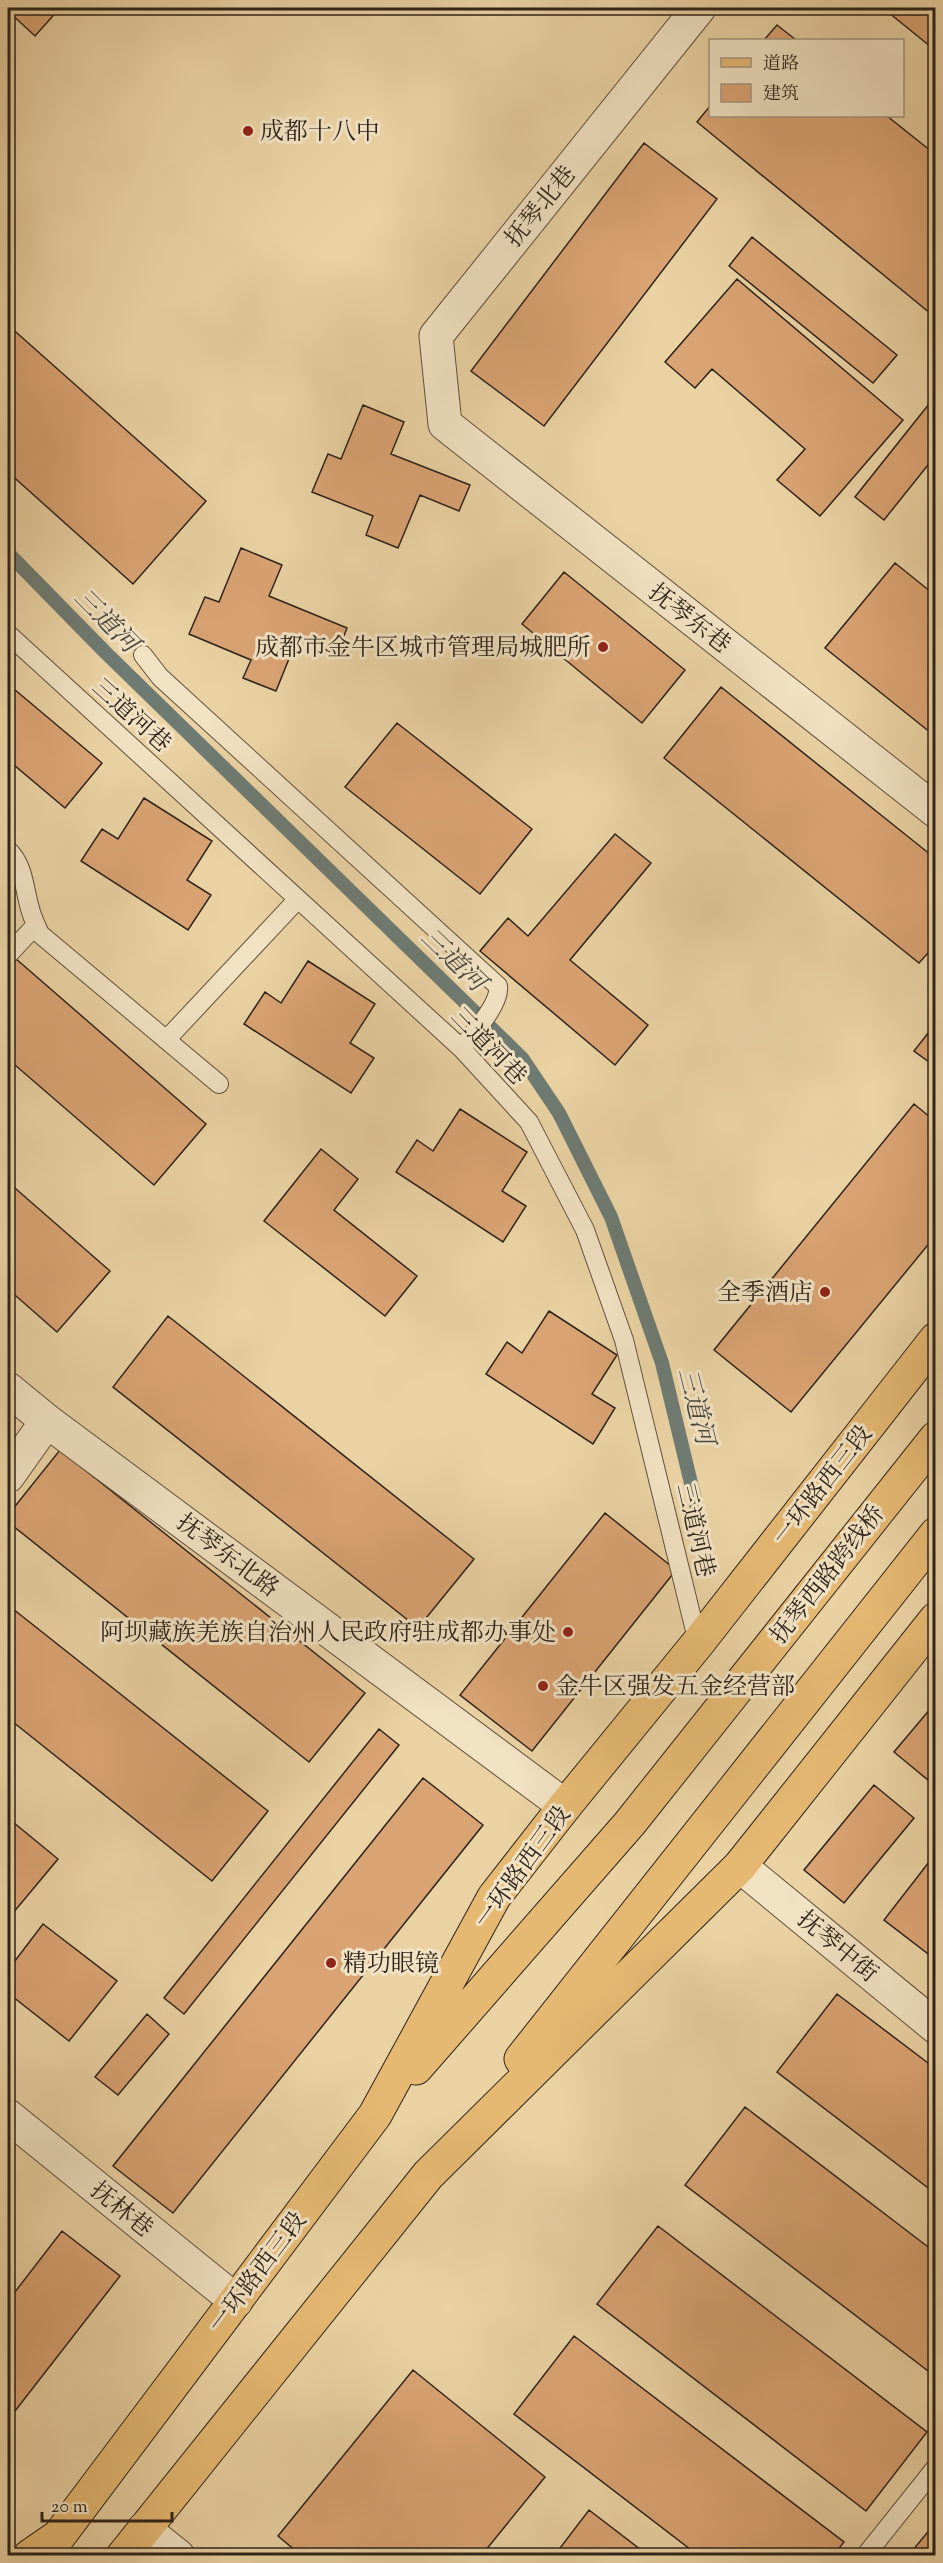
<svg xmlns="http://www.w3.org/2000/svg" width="943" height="2563" font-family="'Sorts Mill Goudy','Noto Serif SC',serif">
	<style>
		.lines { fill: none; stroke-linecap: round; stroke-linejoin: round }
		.stream { stroke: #6e7b73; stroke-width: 14 }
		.building { fill: #daa373; stroke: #2d231a; stroke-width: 1.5 }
		.service-casing { stroke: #5c4f3c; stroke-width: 20 }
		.minor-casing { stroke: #5c4f3c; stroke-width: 35 }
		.tertiary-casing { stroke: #5c4f3c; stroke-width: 35 }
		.primary-casing { stroke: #2d231a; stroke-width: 35 }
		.service { stroke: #f1e2c3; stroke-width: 18 }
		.minor { stroke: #f1e2c3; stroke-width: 33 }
		.tertiary { stroke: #f1e2c3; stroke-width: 33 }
		.primary { stroke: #e5b972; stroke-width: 33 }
		.poi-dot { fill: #8f2418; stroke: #f1e2c3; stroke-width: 2 }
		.labels { text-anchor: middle; stroke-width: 6; stroke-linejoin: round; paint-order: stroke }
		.poi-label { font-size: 24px; fill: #2d231a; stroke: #f1e2c3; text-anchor: start }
		.street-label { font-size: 24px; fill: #2d231a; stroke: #f1e2c3 }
		.water-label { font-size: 26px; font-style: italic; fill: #48483f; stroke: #f1e2c3 }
	</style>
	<rect width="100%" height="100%" fill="#ead2a3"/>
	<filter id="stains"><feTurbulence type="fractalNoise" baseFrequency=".00333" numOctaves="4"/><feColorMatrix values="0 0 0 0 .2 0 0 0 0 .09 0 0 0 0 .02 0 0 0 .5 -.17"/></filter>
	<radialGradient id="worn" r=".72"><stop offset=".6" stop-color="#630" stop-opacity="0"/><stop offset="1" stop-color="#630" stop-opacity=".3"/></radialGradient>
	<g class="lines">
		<path class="stream" d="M8,553L106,653L522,1058L559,1113L611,1217L662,1363L697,1508"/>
	</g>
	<path class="building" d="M8,8H60L35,36L8,11Z
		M883,8H936V51Z
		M777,25L796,40H764Z
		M710,106V116H887L936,155V318L697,122Z
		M644,143L717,199L544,426L471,371Z
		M752,237L897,355L873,383L729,266Z
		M737,279L903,420L820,516L777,480L805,449L712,369L695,388L665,362Z
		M8,325L206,501L133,584L8,472Z
		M929,404L936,409V455L884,520L855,497Z
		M363,405L404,422L391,454L470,485L459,511L420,495L398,548L366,535L373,516L312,492L328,454L341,459Z
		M241,548L282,565L269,596L347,628L337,654L297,639L276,691L243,678L251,660L189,634L205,597L219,602Z
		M895,563L936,596V737L825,648Z
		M564,572L685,670L642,723L522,624Z
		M8,684L102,763L65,808L8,760Z
		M721,687L936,859V944L919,963L664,758Z
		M397,723L532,829L480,894L345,787Z
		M144,798L212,841L187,880L211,895L188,930L81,861L102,829L118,839Z
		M615,834L651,863L570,960L648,1025L615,1065L480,951L508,918L528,936Z
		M15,958L206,1124L154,1185L8,1059V967Z
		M308,961L375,1004L350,1043L374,1058L351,1093L244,1024L265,992L281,1003Z
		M936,1023V1067L914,1051Z
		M914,1104L936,1122V1235L791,1412L714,1350Z
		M460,1109L527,1152L502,1191L526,1206L503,1242L396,1172L417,1140L433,1151Z
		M321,1149L358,1179L334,1210L417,1276L385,1316L264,1221Z
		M8,1182L110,1271L57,1332L8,1289Z
		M549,1311L617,1355L592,1394L615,1408L593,1444L486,1374L507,1342L522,1353Z
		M168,1316L474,1559L418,1628L113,1387Z
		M60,1450L365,1693L309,1762L8,1522V1515Z
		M605,1513L676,1570L532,1751L460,1695Z
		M8,1605L268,1811L212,1881L8,1718Z
		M936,1702V1783L934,1785L894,1752Z
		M379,1729L399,1745L184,2014L164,1998Z
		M423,1778L483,1825L173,2213L113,2166Z
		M874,1785L914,1818L844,1903L804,1870Z
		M8,1818L58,1859L8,1919Z
		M936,1853V1960L884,1920Z
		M43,1924L117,1981L69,2041L8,1993V1970Z
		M837,1994L936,2069V2194L777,2072Z
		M147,2014L169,2034L118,2095L95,2077Z
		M745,2107L936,2253V2377L685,2185Z
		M658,2226L927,2432L866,2511L597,2304Z
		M62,2231L120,2276L8,2420V2301Z
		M574,2336L844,2542L833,2556H699L514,2414Z
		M413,2370L545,2477L481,2556H302L278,2536Z
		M589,2510L649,2556H554Z
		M936,2522V2556H908Z"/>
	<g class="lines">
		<defs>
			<path id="service" d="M8,634L461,1048L529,1122L585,1230L624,1340L698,1643
				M143,655L160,677L498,986C501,1003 473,1034 461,1048
				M8,850C25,866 24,891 31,912C33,919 37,927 40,934L219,1084
				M8,955L36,925
				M166,1040L298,899
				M865,2556L936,2467"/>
			<path id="minor" d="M699,8L436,336L445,424L936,811
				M8,1389L47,1421L565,1806
				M8,1476L47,1421
				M740,1866L936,2027
				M8,2116L236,2301"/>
			<path id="tertiary" d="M144,2529L178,2556"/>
			<path id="primary" d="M521,2059L936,1534
				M416,2068L630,1823L936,1438
				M30,2556L59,2536L375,2115L494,1897L565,1806L698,1643L936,1339
				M123,2556L428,2175L740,1866L936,1619"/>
		</defs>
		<use href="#service" class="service-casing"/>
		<use href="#minor" class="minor-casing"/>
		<use href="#tertiary" class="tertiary-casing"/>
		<use href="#primary" class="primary-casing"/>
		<use href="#service" class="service"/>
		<use href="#minor" class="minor"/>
		<use href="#tertiary" class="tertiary"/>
		<use href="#primary" class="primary"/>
	</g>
	<g class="poi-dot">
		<circle cx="248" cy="131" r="6"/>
		<circle cx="603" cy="647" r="6"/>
		<circle cx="825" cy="1292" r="6"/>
		<circle cx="568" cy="1632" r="6"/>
		<circle cx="543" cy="1686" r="6"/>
		<circle cx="331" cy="1963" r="6"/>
	</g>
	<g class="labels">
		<g class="poi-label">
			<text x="260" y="139">成都十八中</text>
			<text x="591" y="655" text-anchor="end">成都市金牛区城市管理局城肥所</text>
			<text x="813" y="1300" text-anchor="end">全季酒店</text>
			<text x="556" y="1640" text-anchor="end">阿坝藏族羌族自治州人民政府驻成都办事处</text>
			<text x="555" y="1694">金牛区强发五金经营部</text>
			<text x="343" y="1971">精功眼镜</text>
		</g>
		<g class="street-label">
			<text transform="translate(540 206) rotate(-51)" y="8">抚琴北巷</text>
			<text transform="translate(690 618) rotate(38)" y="8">抚琴东巷</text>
			<text transform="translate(132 715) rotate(42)" y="8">三道河巷</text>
			<text transform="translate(489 1046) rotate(46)" y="8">三道河巷</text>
			<text transform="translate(822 1485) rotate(-52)" y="8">一环路西三段</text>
			<text transform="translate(696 1530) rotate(77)" y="8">三道河巷</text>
			<text transform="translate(228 1555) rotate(37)" y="8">抚琴东北路</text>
			<text transform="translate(827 1574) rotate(-52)" y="8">抚琴西路跨线桥</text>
			<text transform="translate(522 1867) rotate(-54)" y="8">一环路西三段</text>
			<text transform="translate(838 1946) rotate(40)" y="8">抚琴中街</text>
			<text transform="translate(122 2209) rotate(39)" y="8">抚林巷</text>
			<text transform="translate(257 2272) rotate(-53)" y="8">一环路西三段</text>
		</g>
		<g class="water-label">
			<text transform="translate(107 620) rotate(45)" y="9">三道河</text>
			<text transform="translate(454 959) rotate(44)" y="9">三道河</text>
			<text transform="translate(697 1406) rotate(76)" y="9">三道河</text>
		</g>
	</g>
	<rect width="943" height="2563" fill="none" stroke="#ead2a3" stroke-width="30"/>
	<rect x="9" y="9" width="925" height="2545" fill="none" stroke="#2d231a" stroke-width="3"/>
	<rect x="15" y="15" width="913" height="2533" fill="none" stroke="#2d231a" stroke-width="1.5"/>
	<rect x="709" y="39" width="195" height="78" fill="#f1e2c3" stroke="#a3967f" stroke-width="1.5"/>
	<rect x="721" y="58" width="30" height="9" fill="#e5b972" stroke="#a3967f" stroke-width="1.5"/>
	<text x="763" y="69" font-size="18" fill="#2d231a">道路</text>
	<rect x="721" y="84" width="30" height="18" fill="#daa373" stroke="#a3967f" stroke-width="1.5"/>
	<text x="763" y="99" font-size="18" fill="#2d231a">建筑</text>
	<path d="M42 2512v9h130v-9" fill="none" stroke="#2d231a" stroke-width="3"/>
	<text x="51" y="2512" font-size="18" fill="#2d231a" stroke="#f1e2c3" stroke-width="4.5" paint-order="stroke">20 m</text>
	<rect width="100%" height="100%" filter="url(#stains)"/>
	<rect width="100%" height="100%" fill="url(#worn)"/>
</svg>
